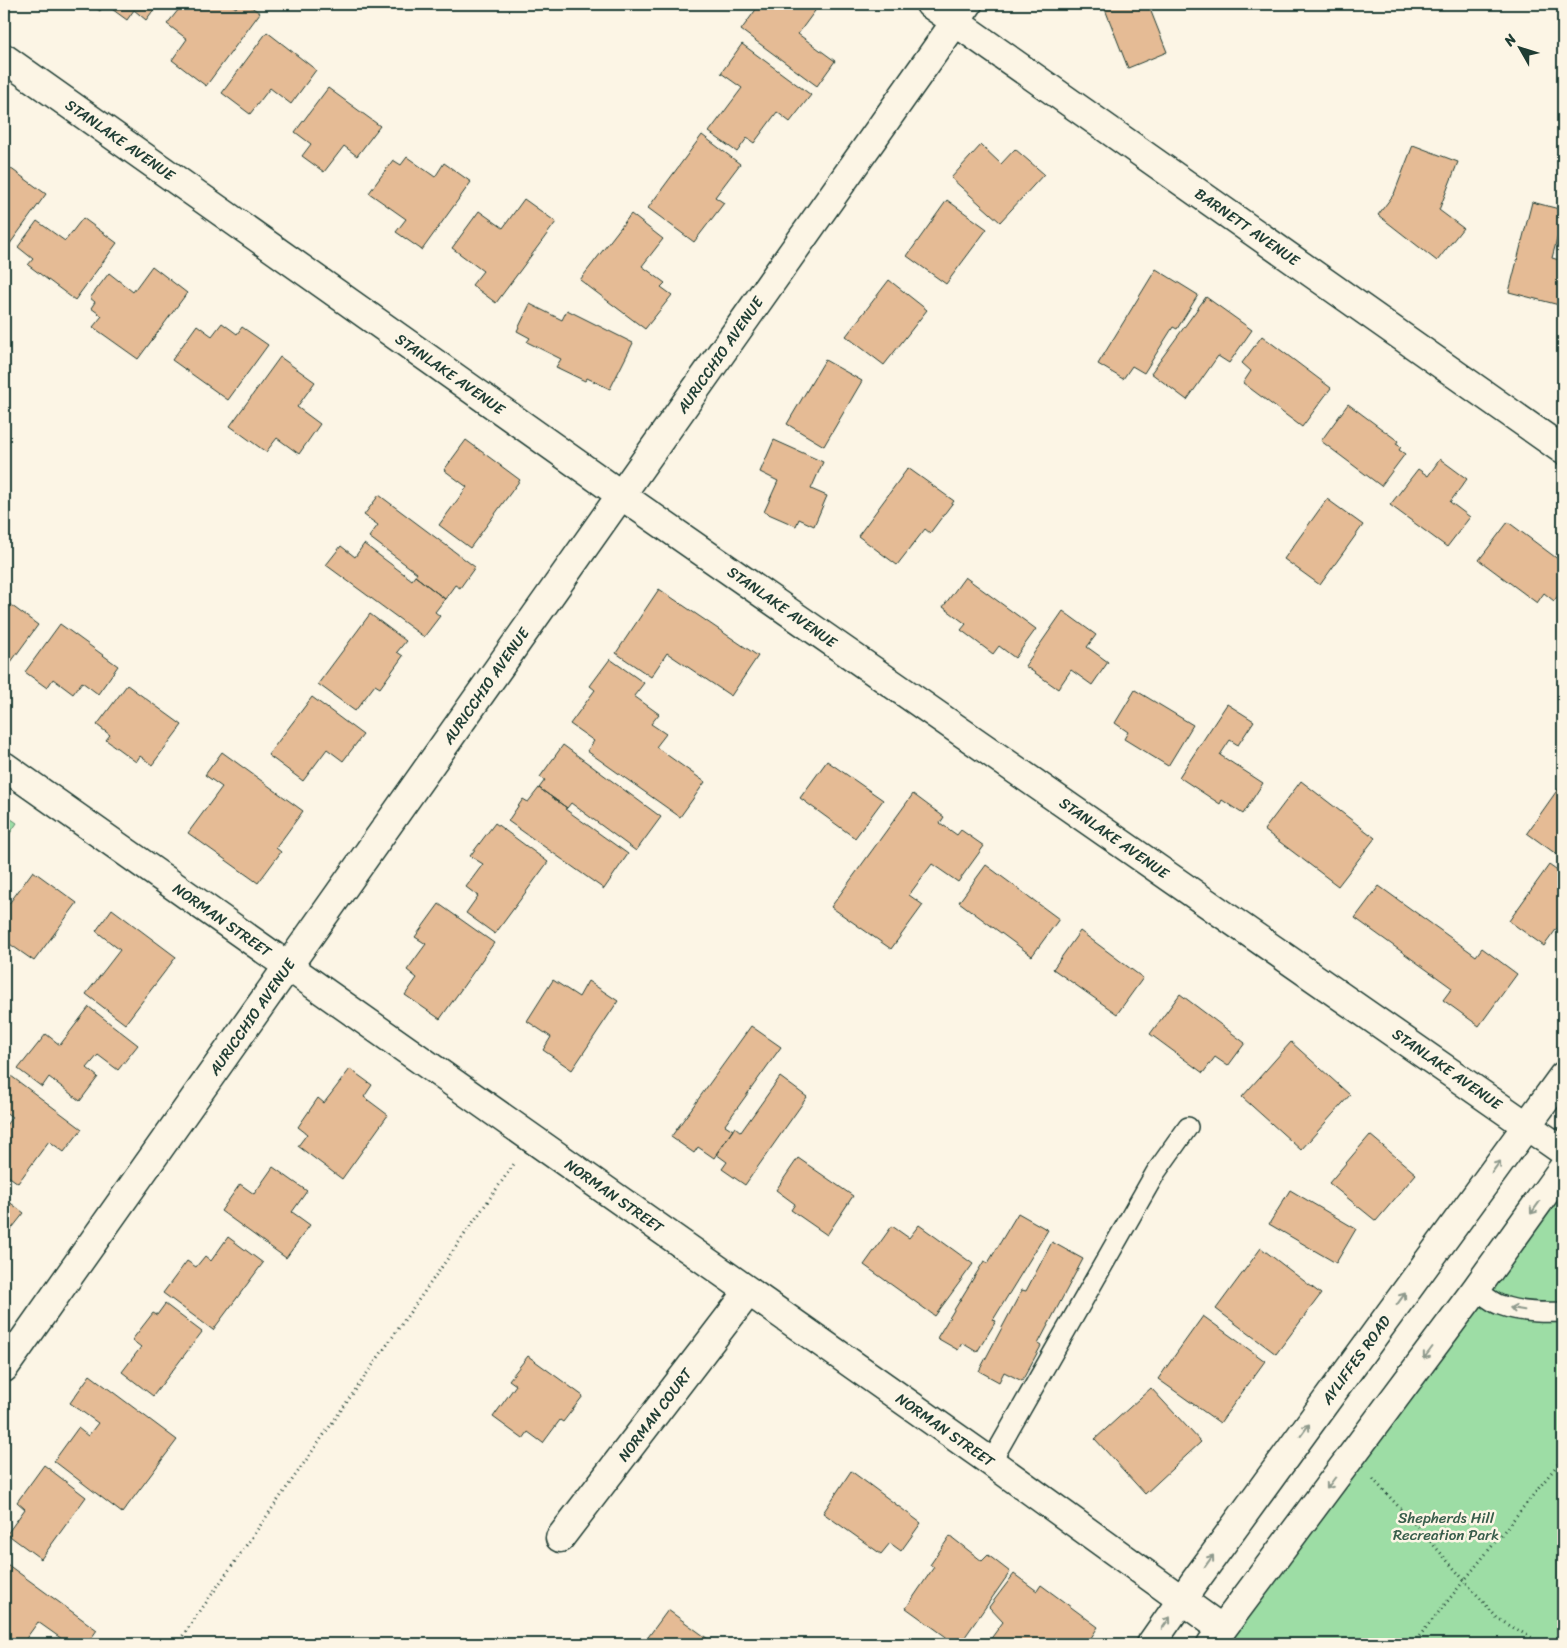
<svg xmlns="http://www.w3.org/2000/svg" width="1567" height="1648" font-family="Sriracha,sans-serif">
	<style>
		.green { fill: #9ddda5; stroke: #5e8d6c }
		.building { fill: #e5bb95; stroke: #1f3d34 }
		.lines { fill: none; stroke-linecap: round; stroke-linejoin: round }
		.service-casing { stroke: #1f3d34; stroke-width: 22 }
		.minor-casing { stroke: #1f3d34; stroke-width: 31 }
		.secondary-casing { stroke: #1f3d34; stroke-width: 31 }
		.path { stroke: #1f3d34; stroke-width: 3; stroke-dasharray: 1 4; stroke-linecap: butt }
		.service { stroke: #fcf5e5; stroke-width: 19 }
		.minor { stroke: #fcf5e5; stroke-width: 28 }
		.secondary { stroke: #fcf5e5; stroke-width: 28 }
		.oneway { stroke: #8e998c }
		.labels { text-anchor: middle; stroke-width: 5; stroke-linejoin: round; paint-order: stroke }
		.street-label { font-size: 15px; fill: #1f3d34; stroke: #fcf5e5 }
		.park-label { font-size: 15px; fill: #385d4b; stroke: #fcf5e5 }
	</style>
	<rect width="100%" height="100%" fill="#fcf5e5"/>
	<filter id="ink" filterUnits="userSpaceOnUse"><feTurbulence type="fractalNoise" baseFrequency=".02" numOctaves="2"/><feDisplacementMap in="SourceGraphic" scale="10" xChannelSelector="R" yChannelSelector="G"/><feConvolveMatrix kernelMatrix="1 2 1 2 8 2 1 2 1" color-interpolation-filters="sRGB"/></filter>
	<g filter="url(#ink)">
		<path class="green" d="M4,814L17,823L4,842Z
			M1563,1168V1644H1211Z"/>
		<path class="building" d="M90,4H158L146,20L134,10L127,20L105,4L100,11Z
			M183,4H230L236,8L239,4H247L260,13L206,86L172,60L187,39L167,24Z
			M760,4H820L798,34L835,61L817,86L741,30Z
			M1103,4H1148L1167,52L1128,68Z
			M267,32L316,70L291,104L270,88L250,114L222,93Z
			M742,44L811,95L790,122L777,112L754,143L747,138L737,152L709,132L742,88L721,73Z
			M328,88L380,126L357,156L344,146L324,172L302,156L311,144L295,132Z
			M702,135L740,164L715,197L724,203L694,242L648,208Z
			M981,145L1001,164L1015,149L1044,174L1000,222L951,178Z
			M1413,145L1458,162L1439,210L1463,228L1437,261L1378,215L1394,194Z
			M407,157L435,177L444,163L471,182L422,250L396,232L406,219L369,193L393,160L401,165Z
			M10,168L46,194L4,252V178Z
			M524,199L556,222L496,303L472,285L483,271L452,248L479,211L503,228Z
			M947,200L987,229L946,284L907,256Z
			M1532,202L1563,210V216L1552,258L1563,261V306L1509,292Z
			M631,214L663,239L642,266L665,283L661,287L672,295L645,329L580,280Z
			M83,218L117,243L75,300L28,265L33,259L18,247L37,221L65,241Z
			M152,266L187,293L138,359L93,327L102,316L91,308L95,302L90,298L109,273L133,292Z
			M1156,269L1198,295L1177,329L1173,327L1144,373L1132,366L1123,379L1098,364Z
			M889,280L927,310L884,365L846,336Z
			M1206,297L1252,330L1229,363L1218,356L1187,400L1151,373Z
			M530,304L562,320L567,310L633,343L610,389L587,378L585,381L556,367L561,359L527,342L530,338L517,331Z
			M222,323L237,334L242,327L268,345L228,400L172,360L197,325L212,336Z
			M1262,336L1331,388L1302,427L1243,383L1251,371L1242,363Z
			M280,357L315,382L297,407L320,424L299,454L277,438L266,452L230,426Z
			M825,360L862,381L824,446L787,424Z
			M1348,404L1398,441L1396,444L1401,447L1399,450L1405,454L1381,486L1321,441Z
			M466,440L520,480L470,548L439,525L467,487L444,470Z
			M774,440L823,462L811,489L827,496L814,526L799,519L796,526L764,512L778,481L760,472Z
			M1440,459L1467,479L1450,502L1470,517L1447,547L1390,505L1418,469L1428,476Z
			M908,468L954,501L930,533L925,529L897,565L858,536Z
			M379,495L475,567L460,588L455,585L445,599L415,576L417,573L369,537L378,525L364,515Z
			M1327,499L1363,525L1320,585L1284,559Z
			M1508,522L1563,563V589L1554,601L1544,593L1537,603L1479,560Z
			M364,544L412,580L415,576L445,599L435,612L440,616L424,637L326,565L341,546L355,557Z
			M965,577L1036,629L1015,658L999,646L993,654L961,630L966,624L943,607Z
			M659,589L758,656L731,696L667,653L651,677L616,653Z
			M4,600L38,625L8,666L4,663Z
			M1063,611L1096,635L1087,647L1108,662L1092,685L1071,670L1058,689L1025,666Z
			M370,614L406,641L397,652L403,656L380,688L375,685L355,711L318,684Z
			M60,624L118,666L98,694L82,682L73,694L53,679L47,688L25,672Z
			M610,659L644,683L634,696L659,714L651,724L666,734L656,747L705,782L680,817L587,751L594,741L570,724L595,690L590,686Z
			M127,685L182,725L152,765L140,756L136,762L106,740L110,735L97,725Z
			M1135,690L1193,725L1168,766L1124,739L1128,732L1115,723Z
			M312,697L363,735L343,761L327,749L303,781L268,755Z
			M1227,704L1254,721L1238,745L1230,740L1220,755L1263,783L1243,814L1222,800L1220,804L1179,777Z
			M563,745L661,817L636,851L571,803L567,808L539,788L545,780L540,777Z
			M222,752L303,811L276,848L281,852L258,883L188,833L222,787L205,775Z
			M827,761L883,800L855,838L800,798Z
			M1301,781L1375,838L1338,886L1264,830Z
			M1563,782V859L1527,833Z
			M539,788L567,808L565,809L628,854L604,889L508,821L523,799L528,802Z
			M913,794L944,817L940,823L957,835L961,830L984,846L958,882L932,864L909,895L923,905L891,949L831,907Z
			M495,823L548,862L495,934L466,913L478,896L466,887L483,864L470,856Z
			M986,865L1059,919L1032,956L959,902Z
			M1549,865L1563,875V920L1544,946L1509,921Z
			M33,871L77,903L34,961L4,940V902L8,905Z
			M1379,886L1476,956L1482,948L1517,974L1479,1026L1443,1000L1452,988L1355,918Z
			M439,904L494,943L440,1019L405,995L417,978L407,970L426,944L415,937Z
			M112,909L176,957L125,1024L86,994L120,950L96,931Z
			M1080,931L1143,978L1117,1014L1053,969Z
			M553,980L579,997L588,981L618,1001L572,1070L543,1050L551,1037L527,1021Z
			M1180,994L1245,1043L1228,1066L1215,1057L1203,1073L1150,1034Z
			M89,1007L138,1045L118,1070L98,1055L87,1068L98,1077L80,1101L49,1077L42,1087L18,1069L46,1034L60,1045Z
			M751,1026L781,1047L725,1125L733,1130L714,1158L698,1147L694,1153L671,1137Z
			M1291,1042L1350,1095L1301,1150L1242,1097Z
			M350,1069L372,1085L364,1097L388,1115L342,1179L298,1146L307,1134L298,1127L318,1098L324,1103Z
			M7,1073L82,1129L64,1152L49,1141L18,1183L4,1173V1128L12,1117L4,1111V1077Z
			M780,1077L807,1097L745,1185L722,1169L727,1162L716,1154L735,1127L741,1132Z
			M1370,1135L1416,1174L1376,1221L1329,1183Z
			M798,1158L853,1196L827,1235L791,1210L795,1204L776,1190Z
			M273,1167L307,1191L292,1212L310,1225L286,1258L221,1211L240,1184L254,1194Z
			M1290,1190L1356,1229L1336,1263L1269,1224Z
			M4,1198L24,1213L9,1232L4,1229Z
			M1018,1213L1048,1230L993,1320L996,1321L977,1352L962,1343L958,1350L937,1338L984,1261L988,1263Z
			M919,1225L973,1264L935,1316L864,1265L892,1226L909,1238Z
			M228,1237L263,1263L213,1330L163,1293L187,1261L196,1267L205,1256L211,1261Z
			M1052,1242L1083,1259L1038,1344L1041,1346L1022,1381L1004,1372L999,1382L979,1371L1022,1290L1026,1291Z
			M1261,1248L1321,1294L1276,1354L1216,1309Z
			M165,1304L202,1332L153,1396L122,1372L141,1347L132,1340L153,1313L157,1315Z
			M1203,1316L1265,1361L1220,1423L1158,1379Z
			M528,1356L583,1396L563,1422L560,1420L543,1443L528,1432L523,1439L493,1417L516,1385L509,1380Z
			M90,1375L177,1440L122,1513L54,1461L78,1428L88,1436L98,1423L70,1403Z
			M1151,1388L1201,1442L1145,1494L1095,1439Z
			M44,1465L86,1497L41,1559L7,1534L25,1509L17,1502Z
			M851,1471L921,1523L901,1551L890,1543L881,1554L823,1513Z
			M950,1536L982,1561L988,1555L1010,1572L960,1644H956L906,1608L934,1567L930,1565Z
			M4,1562L97,1630L87,1644H69L38,1622L22,1644H4Z
			M1014,1574L1037,1591L1041,1585L1098,1627L1087,1644H987L1003,1622L989,1607Z
			M668,1610L715,1644H643Z"/>
		<g class="lines">
			<defs>
				<path id="service" d="M1476,1289C1483,1294 1491,1302 1500,1305C1519,1312 1543,1313 1563,1312
					M991,1462L1156,1172L1188,1127"/>
				<path id="minor" d="M930,4L1563,450
					M4,58L621,495L1563,1151
					M4,766L991,1462L1222,1629
					M4,1368L968,4
					M560,1538L749,1291"/>
				<path id="secondary" d="M1151,1644L1195,1581L1563,1076
					M1211,1644L1476,1289L1563,1168"/>
			</defs>
			<use href="#service" class="service-casing"/>
			<use href="#minor" class="minor-casing"/>
			<use href="#secondary" class="secondary-casing"/>
			<path class="path" d="M1373,1479L1424,1534L1498,1619L1543,1644
				M177,1644L514,1164
				M1413,1644L1563,1458"/>
			<use href="#service" class="service"/>
			<use href="#minor" class="minor"/>
			<use href="#secondary" class="secondary"/>
		</g>
		<defs><path id="oneway-shaft" d="M-6 0H5M1.5-3L5.5 0L1.5 3" fill="none" stroke-width="1.6" stroke-linecap="round" stroke-linejoin="round" transform="scale(1.25)"/></defs>
		<g class="oneway">
			<use href="#oneway-shaft" transform="translate(1496 1167) rotate(-54)"/>
			<use href="#oneway-shaft" transform="translate(1535 1208) rotate(126)"/>
			<use href="#oneway-shaft" transform="translate(1401 1299) rotate(-54)"/>
			<use href="#oneway-shaft" transform="translate(1517 1309) rotate(-170)"/>
			<use href="#oneway-shaft" transform="translate(1428 1353) rotate(127)"/>
			<use href="#oneway-shaft" transform="translate(1305 1430) rotate(-54)"/>
			<use href="#oneway-shaft" transform="translate(1331 1483) rotate(127)"/>
			<use href="#oneway-shaft" transform="translate(1209 1561) rotate(-54)"/>
			<use href="#oneway-shaft" transform="translate(1166 1623) rotate(-55)"/>
		</g>
	</g>
	<g class="labels">
		<g class="street-label">
			<text transform="translate(120 140) rotate(35)" y="5">STANLAKE AVENUE</text>
			<text transform="translate(1247 227) rotate(35)" y="5">BARNETT AVENUE</text>
			<text transform="translate(720 355) rotate(-55)" y="5">AURICCHIO AVENUE</text>
			<text transform="translate(450 374) rotate(35)" y="5">STANLAKE AVENUE</text>
			<text transform="translate(782 607) rotate(35)" y="5">STANLAKE AVENUE</text>
			<text transform="translate(486 686) rotate(-55)" y="5">AURICCHIO AVENUE</text>
			<text transform="translate(1114 838) rotate(35)" y="5">STANLAKE AVENUE</text>
			<text transform="translate(222 920) rotate(35)" y="5">NORMAN STREET</text>
			<text transform="translate(252 1017) rotate(-55)" y="5">AURICCHIO AVENUE</text>
			<text transform="translate(1447 1069) rotate(35)" y="5">STANLAKE AVENUE</text>
			<text transform="translate(614 1196) rotate(35)" y="5">NORMAN STREET</text>
			<text transform="translate(1356 1360) rotate(-54)" y="5">AYLIFFES ROAD</text>
			<text transform="translate(655 1415) rotate(-53)" y="5">NORMAN COURT</text>
			<text transform="translate(945 1430) rotate(35)" y="5">NORMAN STREET</text>
		</g>
		<g class="park-label">
			<text x="1446" y="1523">Shepherds Hill<tspan x="1446" dy="17">Recreation Park</tspan></text>
		</g>
	</g>
	<rect width="1567" height="1648" fill="none" stroke="#fcf5e5" stroke-width="20"/>
	<rect x="10" y="10" width="1547" height="1628" fill="none" stroke="#1f3d34" stroke-width="2" filter="url(#ink)"/>
	<g transform="translate(1520 48) rotate(309)" stroke="#fcf5e5" stroke-width="4" paint-order="stroke">
	<path d="M0-4L9 19L0 12L-9 19Z" fill="#1f3d34"/>
	<text y="-8" font-size="14" font-weight="bold" text-anchor="middle" fill="#1f3d34">N</text>
	</g>
</svg>
